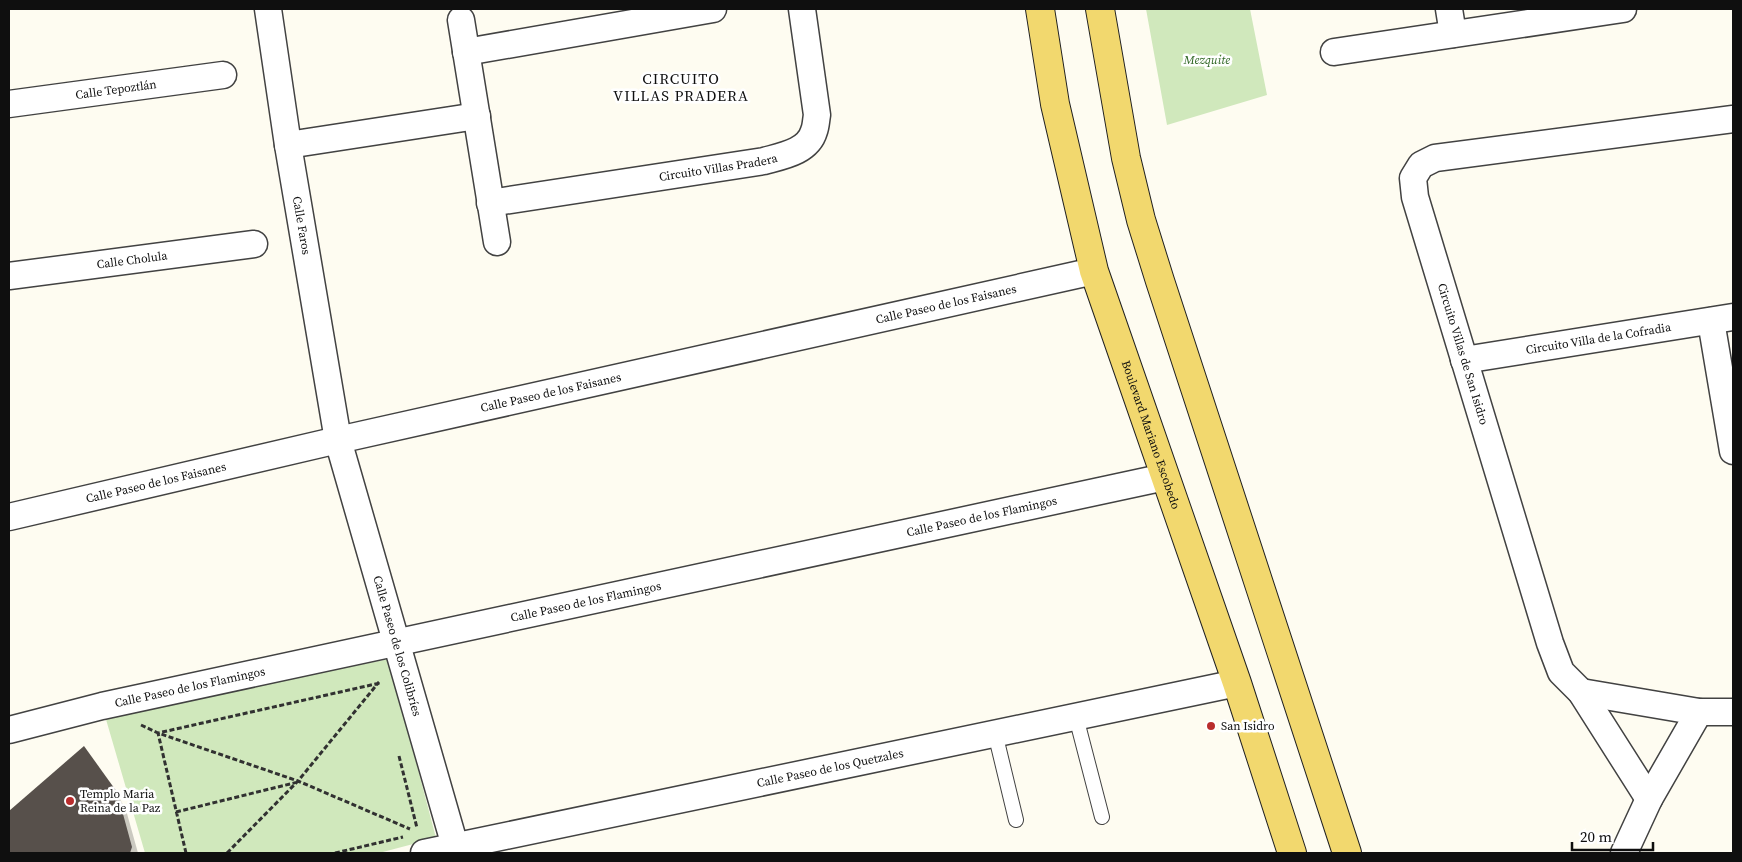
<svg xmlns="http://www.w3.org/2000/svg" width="1742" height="862" font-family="'Source Serif 4',serif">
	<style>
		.green { fill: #d0e8bc }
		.shadow { fill: #0003 }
		.building { fill: #57504b }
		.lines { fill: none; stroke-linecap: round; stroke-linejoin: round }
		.service-casing { stroke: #424242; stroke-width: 16 }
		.minor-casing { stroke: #424242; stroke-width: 29 }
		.primary-casing { stroke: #202020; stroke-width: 30 }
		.path { stroke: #313131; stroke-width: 3; stroke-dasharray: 5 2.5; stroke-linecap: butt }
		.service { stroke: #fff; stroke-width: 14 }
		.minor { stroke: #fff; stroke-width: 26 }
		.primary { stroke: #f2d86e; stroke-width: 28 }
		.poi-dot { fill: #b92d2d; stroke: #fff; stroke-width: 2 }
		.labels { text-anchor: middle; stroke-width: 5; stroke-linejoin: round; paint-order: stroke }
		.park-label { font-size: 12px; font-style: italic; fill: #2c6421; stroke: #fff }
		.street-label { font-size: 12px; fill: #0f0f0f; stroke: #fff }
		.poi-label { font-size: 12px; fill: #0f0f0f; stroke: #fff; text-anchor: start }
		.quarter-label { font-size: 15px; letter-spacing: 1px; fill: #0f0f0f; stroke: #fff }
	</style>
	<rect width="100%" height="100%" fill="#fefcf1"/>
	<path class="green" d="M1146,9H1250L1267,95L1167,125Z
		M389,659L436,838L379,853H145L105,716Z"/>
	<path class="shadow" d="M83,748L116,792L126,810L138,853H9V812Z"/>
	<path class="building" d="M84,746L117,792L132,847L130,853H9V811Z"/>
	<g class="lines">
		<defs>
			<path id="service" d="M1076,717L1102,817
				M995,733L1016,820"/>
			<g id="minor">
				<path id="s1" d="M268,9L288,145L338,440L457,853"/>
				<path d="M1449,9L1453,34"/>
				<path d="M461,20L497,242"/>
				<path d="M466,52L713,9"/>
				<path d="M1334,52L1623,9"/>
				<path id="s2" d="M9,104L223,75"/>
				<path d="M288,145L477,116"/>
				<path id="s3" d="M490,203L764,161C782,156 808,152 814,131C816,126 816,120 817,115L802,9"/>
				<path id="s4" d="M9,276L254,244"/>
				<path d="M1711,321L1733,451"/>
				<path id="s5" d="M1464,360L1733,317"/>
				<path id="s6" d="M9,517L338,440L1094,271"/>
				<path d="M1581,692L1699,712H1733"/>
				<path id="s7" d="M9,730L102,706L1165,477"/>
				<path d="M1649,799L1581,692L1561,672L1550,643L1415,197L1413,178L1421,165L1435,158L1733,119"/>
				<path id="s8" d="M424,853L1237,683"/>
				<path d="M1624,853L1649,799L1699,712"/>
			</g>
			<g id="primary">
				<path id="s9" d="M1040,9L1055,104L1094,271L1237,683L1292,853"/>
				<path d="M1100,9L1126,158L1141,220L1160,281L1347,853"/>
			</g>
		</defs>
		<use href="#service" class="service-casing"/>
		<use href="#minor" class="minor-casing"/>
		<use href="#primary" class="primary-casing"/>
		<path class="path" d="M141,725L158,733L298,781L410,829
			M399,756L417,828
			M176,812L298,782
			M186,853L158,733L380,683
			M227,853L298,781L379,682
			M335,853L403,837"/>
		<use href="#service" class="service"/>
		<use href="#minor" class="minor"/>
		<use href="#primary" class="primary"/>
	</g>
	<g class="poi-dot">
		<circle cx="1211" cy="726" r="5"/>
		<circle cx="70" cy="801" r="5"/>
	</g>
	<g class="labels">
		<g class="park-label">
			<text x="1207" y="64">Mezquite</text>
		</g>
		<g class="street-label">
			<text dy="4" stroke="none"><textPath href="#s2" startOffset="108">Calle Tepoztlán</textPath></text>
			<text dy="4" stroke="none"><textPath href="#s3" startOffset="231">Circuito Villas Pradera</textPath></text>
			<text dy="4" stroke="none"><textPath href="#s1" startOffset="219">Calle Faros</textPath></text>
			<text dy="4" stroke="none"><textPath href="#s4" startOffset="124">Calle Cholula</textPath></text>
			<text dy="4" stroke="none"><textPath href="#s6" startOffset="961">Calle Paseo de los Faisanes</textPath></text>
			<text dy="4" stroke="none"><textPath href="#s5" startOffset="136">Circuito Villa de la Cofradia</textPath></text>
			<text transform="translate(1463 354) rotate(73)" y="4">Circuito Villas de San Isidro</text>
			<text dy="4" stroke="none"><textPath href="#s6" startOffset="556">Calle Paseo de los Faisanes</textPath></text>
			<text dy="4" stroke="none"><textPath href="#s9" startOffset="441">Boulevard Mariano Escobedo</textPath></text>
			<text dy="4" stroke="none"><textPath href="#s6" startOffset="151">Calle Paseo de los Faisanes</textPath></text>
			<text dy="4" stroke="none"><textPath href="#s7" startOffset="996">Calle Paseo de los Flamingos</textPath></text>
			<text dy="4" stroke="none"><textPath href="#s7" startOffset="591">Calle Paseo de los Flamingos</textPath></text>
			<text dy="4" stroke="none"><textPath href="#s1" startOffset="651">Calle Paseo de los Colibríes</textPath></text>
			<text dy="4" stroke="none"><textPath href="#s7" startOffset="186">Calle Paseo de los Flamingos</textPath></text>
			<text dy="4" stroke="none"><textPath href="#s8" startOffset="415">Calle Paseo de los Quetzales</textPath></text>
		</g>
		<g class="poi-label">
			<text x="1221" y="730">San Isidro</text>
			<text x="80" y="798">Templo Maria<tspan x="80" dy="14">Reina de la Paz</tspan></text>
		</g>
		<g class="quarter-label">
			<text x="681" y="84">CIRCUITO<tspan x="681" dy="17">VILLAS PRADERA</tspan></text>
		</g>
	</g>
	<rect width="1742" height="862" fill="none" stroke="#0f0f0f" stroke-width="20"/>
	<path d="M1572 842v8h81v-8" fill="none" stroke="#0f0f0f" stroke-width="2.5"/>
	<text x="1580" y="842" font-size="15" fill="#0f0f0f" stroke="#ffffff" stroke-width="4" paint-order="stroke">20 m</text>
</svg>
